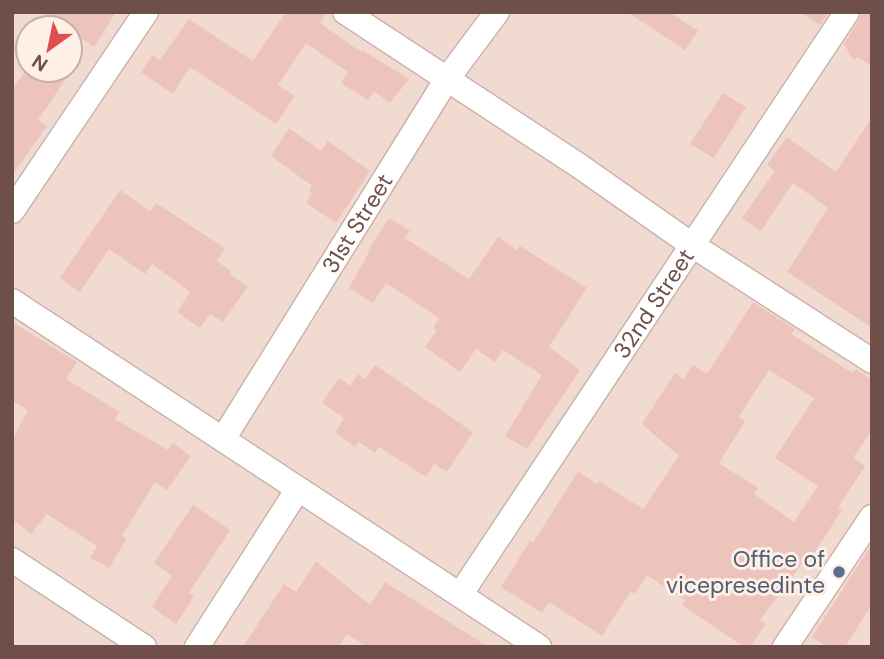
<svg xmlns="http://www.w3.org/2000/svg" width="884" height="659" font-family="'DM Sans',sans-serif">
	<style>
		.residential { fill: #f1dbd0; fill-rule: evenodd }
		.building { fill: #edc4bb; fill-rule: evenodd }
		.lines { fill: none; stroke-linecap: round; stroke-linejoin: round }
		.minor-casing { stroke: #ccb3ac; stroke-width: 27 }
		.minor { stroke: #fff; stroke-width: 24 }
		.service-dot { fill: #5c6f8a; stroke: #fef0e7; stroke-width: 2.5 }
		.labels { text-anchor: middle; stroke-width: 6; stroke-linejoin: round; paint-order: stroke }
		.street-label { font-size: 23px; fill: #6f4f4a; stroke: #fef0e7 }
		.service-label { font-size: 23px; fill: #4e5e75; stroke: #fef0e7; text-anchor: end }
	</style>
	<rect width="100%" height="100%" fill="#faebe1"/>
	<path class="residential" d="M12,12H872V647H12ZM28,28H70V70H28Z"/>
	<path class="building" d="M42,12H116L94,47L70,31V28H65Z
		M286,12H327L320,23L361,52L362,50L409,79L390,103L374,91L368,100L341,83L348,72L306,43L278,85L295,96L276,124L190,67L173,94L141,72L152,55L160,60L189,19L253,61Z
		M627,12H669L698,31L685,50Z
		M800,12H829L820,25Z
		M862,12H872V67L858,57L853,60L844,44L859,20Z
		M26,70H72L38,120L47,126L12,175V90Z
		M723,93L746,107L714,158L690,144Z
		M872,117V328L787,272L828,208L793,183L761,231L742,218L775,171L767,165L787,137L836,172Z
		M289,128L321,151L328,141L370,171L336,223L306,203L312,193L309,191L312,186L271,156Z
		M120,190L150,211L156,203L225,248L217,261L231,271L229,274L248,286L223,322L210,314L200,328L177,312L190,292L152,264L145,274L109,249L80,292L60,278Z
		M389,218L410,231L405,238L469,279L498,237L517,250L520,246L587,288L549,347L580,370L527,449L505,436L542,375L503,350L495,362L476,349L460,372L425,347L437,330L433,328L439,318L386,283L373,303L349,288L369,252L368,251Z
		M753,302L795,329L791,334L853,373L856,369L872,380V430L853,458L865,466L838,508L842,510L812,556L809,554L760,620L766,624L750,647H744L682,605L685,600L647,575L635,594L631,591L602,636L549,602L542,613L501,587L530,541L533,543L578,471L597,484L599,481L643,509L679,456L642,424L675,373L684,379L693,365L707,374ZM769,370L814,398L775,458L818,486L794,522L754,494L758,488L719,463L745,421L739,417Z
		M12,322L77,362L66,379L120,412L115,419L168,450L173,443L191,456L167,490L155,482L122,536L127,538L109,568L90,558L97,546L47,514L31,534L12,519V440L28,410L12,401Z
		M375,365L473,432L447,472L434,464L426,477L379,447L375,453L359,442L355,447L335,433L344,418L322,403L339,378L350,386L358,374L365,379Z
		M193,505L230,530L189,593L194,596L176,624L152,607L172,576L154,563Z
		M872,544V604L845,647H827L812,637Z
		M316,561L370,605L385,582L489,647H367L347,634L338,647H243L284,584L296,592Z"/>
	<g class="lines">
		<defs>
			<g id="minor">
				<path d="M345,12L578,165L692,245L872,361"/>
				<path d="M12,211L146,12"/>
				<path d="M12,301L539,647"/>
				<path id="s1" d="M223,439L447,79L497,12"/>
				<path d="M12,560L144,647"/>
				<path id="s2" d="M460,595L847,12"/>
				<path d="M197,647L298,489"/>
				<path d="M785,647L872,517"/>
			</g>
		</defs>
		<use href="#minor" class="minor-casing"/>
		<use href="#minor" class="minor"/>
	</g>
	<circle class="service-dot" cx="839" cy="572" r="7"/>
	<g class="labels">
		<g class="street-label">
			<text dy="8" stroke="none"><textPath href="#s1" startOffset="254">31st Street</textPath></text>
			<text dy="8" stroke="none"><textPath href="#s2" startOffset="350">32nd Street</textPath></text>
		</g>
		<g class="service-label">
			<text x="825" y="567">Office of<tspan x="825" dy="26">vicepresedinte</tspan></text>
		</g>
	</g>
	<rect width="884" height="659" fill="none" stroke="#6f4f4a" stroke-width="28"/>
	<g transform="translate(49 49) rotate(213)"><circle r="33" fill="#fef0e7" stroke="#c5b0a8" stroke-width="2"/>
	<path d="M0-5L12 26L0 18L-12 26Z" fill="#dc4f4e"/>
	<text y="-10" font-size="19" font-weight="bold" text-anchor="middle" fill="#6f4f4a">N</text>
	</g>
</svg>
